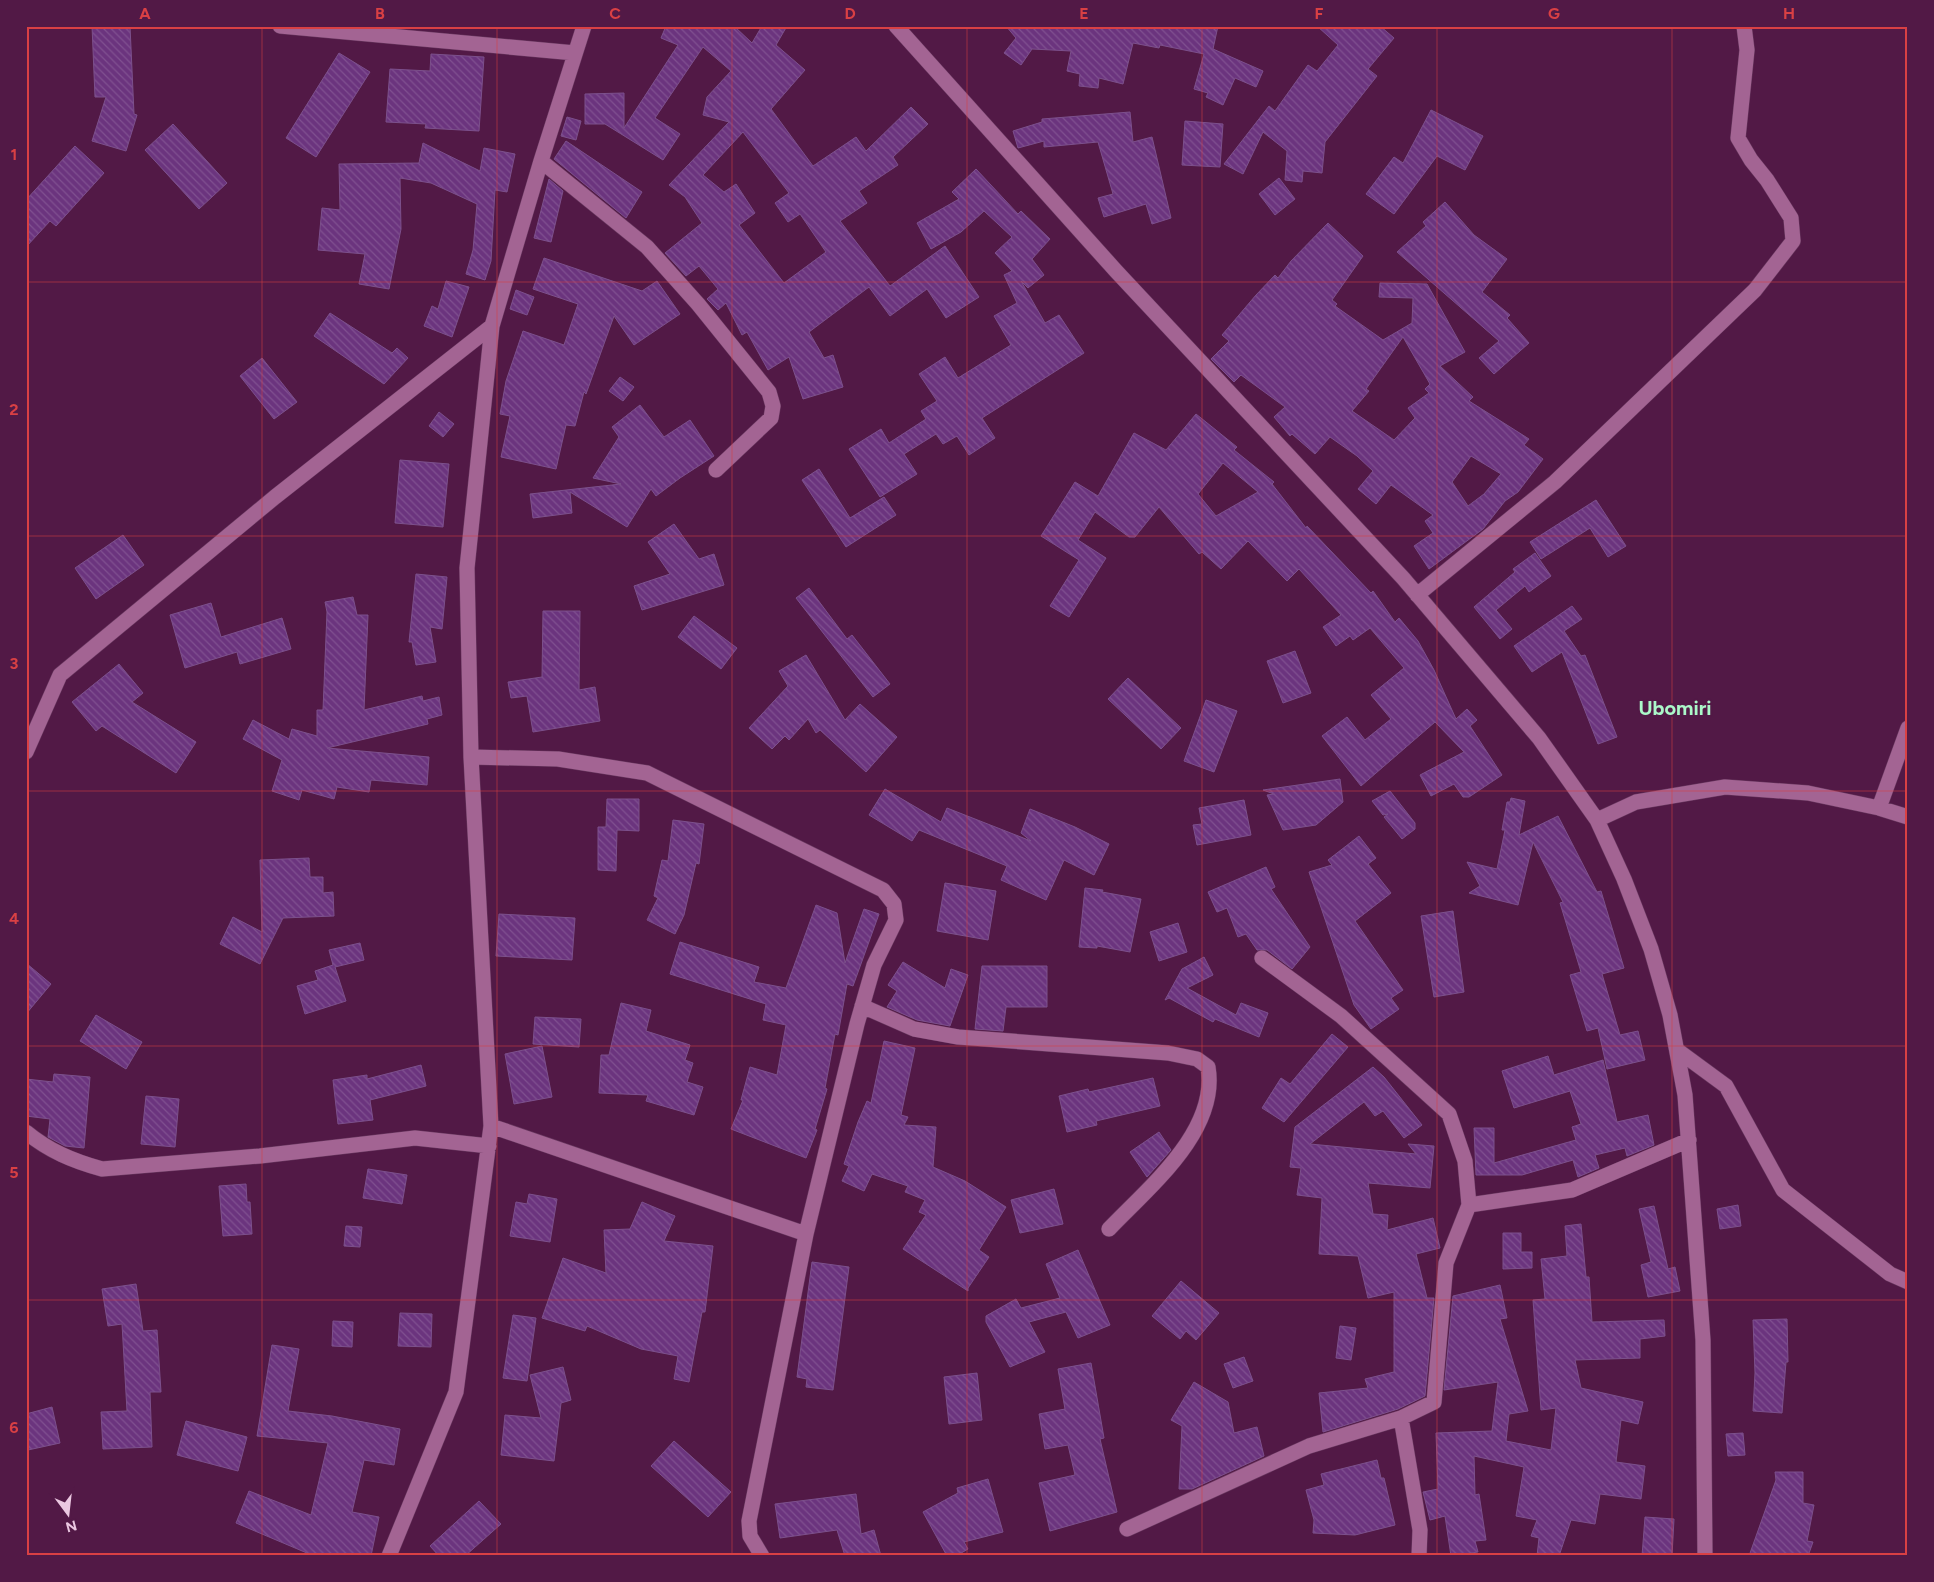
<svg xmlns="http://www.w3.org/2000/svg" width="1934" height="1582" font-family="Figtree,sans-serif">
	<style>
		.building { fill: url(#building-back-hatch); stroke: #7c508c; fill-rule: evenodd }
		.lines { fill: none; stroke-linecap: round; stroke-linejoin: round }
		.minor-casing { stroke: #68385f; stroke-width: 16 }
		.minor { stroke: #a36493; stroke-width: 15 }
		.grid { fill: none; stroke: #d94044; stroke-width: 1; stroke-opacity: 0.55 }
		.labels { text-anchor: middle; stroke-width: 4; stroke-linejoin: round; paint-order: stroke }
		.district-label { font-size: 20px; font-weight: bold; fill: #abf8c9; stroke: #521946 }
		.neatline { fill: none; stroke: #d94044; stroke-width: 2 }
		.grid-label { font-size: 16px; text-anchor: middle; font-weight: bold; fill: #d94044 }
	</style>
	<defs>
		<pattern id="building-back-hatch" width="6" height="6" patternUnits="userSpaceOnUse" patternTransform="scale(1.25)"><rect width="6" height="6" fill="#6b347e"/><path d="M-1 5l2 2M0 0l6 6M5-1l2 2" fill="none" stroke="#805090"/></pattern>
	</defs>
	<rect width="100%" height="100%" fill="#521946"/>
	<path class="building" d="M92,26H130L134,114L137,115L126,151L92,141L106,97H95Z
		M666,26H734L752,43L762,26H787L776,45L805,70L771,109L813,166L856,137L866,151L911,107L928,124L893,157L898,165L859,191L867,203L840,221L890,286L945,246L979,297L946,318L927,289L890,316L869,287L809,332L824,358L833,355L843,387L803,399L789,357L768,370L747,332L742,335L726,303L718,310L707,299L718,289L699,266L686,276L665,253L702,223L685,197L669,185L729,122L703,115L707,97L731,71L703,47L655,118L680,134L663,160L605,124H585V94L624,93V128L678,45L661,38ZM743,132L789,193L775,203L788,222L800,214L826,252L784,283L739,225L755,213L736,184L724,192L703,175Z
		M1006,26H1218L1213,49L1263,71L1256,87L1235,78L1223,105L1206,97L1208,93L1194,89L1204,54L1160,45L1159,48L1133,43L1123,84L1099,78L1098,88L1079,86L1080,74L1067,71L1071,51L1032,49L1021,65L1004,53L1016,38Z
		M1317,26H1380L1394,38L1368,69L1377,76L1325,142L1322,173L1303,171L1302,182L1285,180L1287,151L1263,132L1243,174L1224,164L1269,106L1275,111L1308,65L1317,71L1338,45Z
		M339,53L370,72L316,157L286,138Z
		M431,54L484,57L479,131L425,128L426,124L386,122L390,69L430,71Z
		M1431,110L1483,136L1465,170L1437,156L1394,214L1366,194L1394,157L1403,163Z
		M1130,112L1133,142L1152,137L1171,218L1152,224L1146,204L1104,217L1098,198L1113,194L1098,142L1044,147V141L1018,148L1013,131L1042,122V119Z
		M567,117L581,121L576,140L561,136Z
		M1185,121L1223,124L1220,167L1182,165Z
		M173,124L227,183L199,209L145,150Z
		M566,141L642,192L626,218L554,159Z
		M423,143L480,171L484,148L515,154L507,192L495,190L491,261L485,280L466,274L473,250L477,204L431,183L400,178L401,229L389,289L359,284L365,254L318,250L322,208L340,210L339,164L419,163Z
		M75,146L104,173L56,226L50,221L26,247V200Z
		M976,169L1018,214L1021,211L1050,239L1032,259L1044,275L1028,288L1021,281L1045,323L1059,315L1084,353L982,418L995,438L969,455L957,436L943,444L936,434L904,454L917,474L880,497L849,449L881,429L889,443L926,419L921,411L937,401L919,374L945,357L958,378L1011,345L994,316L1017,303L1004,275L1012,271L995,253L1012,237L984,211L961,232L931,249L917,223L959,199L952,192Z
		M1279,178L1295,199L1275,215L1259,194Z
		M549,179L563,191L551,242L534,238Z
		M1445,202L1474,235L1507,259L1482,292L1510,315L1507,318L1529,343L1494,374L1479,358L1499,341L1397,252L1426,226L1423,222Z
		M1328,223L1363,256L1332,300L1337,304L1335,306L1383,340L1412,323L1413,298L1379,297L1380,283L1427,284L1465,352L1440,366L1473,397L1469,401L1529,439L1524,445L1543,459L1518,492L1505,501L1483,529L1429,569L1414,546L1433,533L1425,521L1433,515L1391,485L1376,504L1358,489L1373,471L1357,456L1330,437L1315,454L1292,434L1290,436L1274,417L1285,407L1241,375L1234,382L1211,359L1229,341L1222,335L1256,295L1275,275L1278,278L1291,261ZM1403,337L1430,384L1425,389L1429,393L1408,408L1415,418L1394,440L1352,411L1369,391L1366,389ZM1471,456L1501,474L1484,494L1468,506L1452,482Z
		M544,258L642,291L657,281L680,314L634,345L614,316L586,394L584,392L575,426L566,425L556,469L501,457L510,416L500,414L506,381L523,331L564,345L578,304L533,289Z
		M446,281L469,287L452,337L424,326L432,306L438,309Z
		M516,290L534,297L527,315L510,309Z
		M330,313L392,353L397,348L408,358L384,384L314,336Z
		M262,358L297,402L274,419L240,376Z
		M620,377L634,387L623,401L609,391Z
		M640,405L664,437L690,420L714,456L680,478L656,496L651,489L627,527L570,492L572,513L533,518L530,494L621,484L593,478L619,437L612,427Z
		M439,412L454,424L443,437L429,426Z
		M1196,414L1237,447L1234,450L1274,482L1272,484L1306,528L1307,526L1371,593L1373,591L1395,622L1399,618L1418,641L1434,670L1456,719L1467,709L1477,720L1470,726L1502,775L1469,797H1463L1454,784L1431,796L1420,775L1464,752L1435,722L1361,786L1322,736L1347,717L1365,740L1391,719L1371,695L1404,668L1370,628L1353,640L1350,636L1336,646L1323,627L1341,615L1299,569L1287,581L1248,541L1221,569L1202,552L1199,554L1159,507L1135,537H1129L1095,512L1078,540L1106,558L1069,617L1050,606L1079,560L1041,536L1075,482L1098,496L1134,433L1166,450ZM1223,463L1258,492L1216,516L1198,494Z
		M400,460L449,464L443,527L395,523Z
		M819,469L850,518L884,497L896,515L846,547L802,480Z
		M1596,500L1626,546L1608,557L1590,528L1541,559L1530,542Z
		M674,524L699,559L714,554L724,585L642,610L634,586L670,574L648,542Z
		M123,535L144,565L96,599L75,568Z
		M1535,553L1551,576L1529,592L1525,586L1496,610L1512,629L1500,639L1474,607L1515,572L1513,569Z
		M416,574L447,577L442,629L430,627L436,662L416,665L412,642H409Z
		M809,588L847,639L852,635L890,684L873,697L796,598Z
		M353,597L357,615H368L364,710L422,696L423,701L439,697L442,715L427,719L428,724L327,748L429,757L427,785L371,780L369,792L337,787L334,799L302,790L299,800L272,791L282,760L243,739L253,720L289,739L292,729L317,736V710H323L327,612L325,602Z
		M211,603L221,637L282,618L291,649L240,664L237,652L185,668L170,615Z
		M1572,606L1582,619L1564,631L1581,656L1585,655L1617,737L1598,744L1562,652L1532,672L1514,646Z
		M543,611H580L579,690L595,687L600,721L533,732L527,696L511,698L508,682L542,677Z
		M694,616L737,648L721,669L678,637Z
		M1295,651L1311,693L1283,703L1267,661Z
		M806,655L845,720L860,704L897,737L866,772L820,730L816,733L808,719L789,740L785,736L772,749L749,728L788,686L779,671Z
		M119,664L143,693L132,702L196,742L176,773L102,726L96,731L72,702Z
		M1128,678L1181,728L1161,749L1108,699Z
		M1206,700L1237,711L1214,772L1184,761Z
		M1340,779L1343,802L1316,825L1283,830L1267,795L1274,794L1263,790Z
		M885,789L941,822L947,808L1031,841L1021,833L1030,809L1075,827L1109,844L1094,875L1064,860L1046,900L1001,880L1007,866L919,830L912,841L869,815Z
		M1390,791L1415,823V829L1402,839L1384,817L1388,814L1383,815L1372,801Z
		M1511,798L1525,801L1519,835L1558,816L1597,892L1601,891L1624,968L1602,974L1620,1035L1638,1031L1645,1060L1607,1069L1598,1028L1587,1031L1570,975L1581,972L1560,903L1563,902L1533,842L1518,905L1469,893L1480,886L1467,862L1497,869L1505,830H1502L1507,802H1510Z
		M607,799H639V831L617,830L616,871L598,870V827H606Z
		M1244,800L1251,835L1197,845L1193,825L1202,824L1199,808Z
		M673,820L704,824L699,864L696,863L684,915L675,934L647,920L658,898L654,896L662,860L668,861Z
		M1359,836L1376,858L1368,864L1391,893L1355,921L1403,990L1391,998L1399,1009L1371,1029L1354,1005L1309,872L1332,865L1328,860Z
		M309,858L310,877H323V893L333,892L334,916L283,918L260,964L220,944L233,917L262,932L260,860Z
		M1266,867L1275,887L1271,889L1310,947L1292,969L1267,950H1257L1246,934L1238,937L1227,908L1217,912L1208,892Z
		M945,883L996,891L988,940L937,931Z
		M1085,888L1103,890L1102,892L1141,899L1130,952L1097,946V948L1079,947Z
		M816,905L837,913L845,963L864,909L879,914L853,986L847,984L838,1035L835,1034L825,1088L827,1089L815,1129L817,1130L806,1158L731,1129L743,1100H741L750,1067L777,1075L786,1025L763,1020L766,1004L670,974L680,942L759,967L754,982L786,988Z
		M1453,911L1464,992L1434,997L1421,916Z
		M499,914L575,918L572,960L496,956Z
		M1178,923L1187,952L1159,961L1150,932Z
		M360,943L364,960L335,967L346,1001L305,1014L297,986L318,980L315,971L333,965L329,950Z
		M1204,957L1213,975L1187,988L1236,1015L1241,1003L1268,1013L1259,1037L1215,1019L1213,1022L1169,998L1165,1000L1182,969Z
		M903,962L945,988L951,969L968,975L950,1026L917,1020L887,1007L897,991L888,985Z
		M26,963L51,984L26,1014Z
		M982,966H1047V1007H1006L1003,1031L975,1029Z
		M621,1003L651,1010L646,1031L690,1045L685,1060L693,1063L687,1082L703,1087L694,1115L646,1101L648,1095L599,1093L601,1055H609Z
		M96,1015L142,1042L126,1069L80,1041Z
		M535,1017L581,1019L579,1047L533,1044Z
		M1332,1034L1348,1047L1284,1122L1262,1108L1281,1078L1290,1084Z
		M884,1041L915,1048L901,1115L908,1117L904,1125L936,1127L933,1167L965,1181L1006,1207L979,1250L989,1257L968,1288V1291L903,1249L926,1215L919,1212L925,1200L905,1192L908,1186L872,1174L864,1191L842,1181L849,1166L844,1164L858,1122L867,1101L871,1103Z
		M542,1046L552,1097L514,1104L505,1054Z
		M1548,1056L1554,1075L1603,1060L1617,1122L1648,1115L1654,1145L1627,1156L1625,1148L1595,1155L1599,1168L1578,1177L1573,1160L1522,1175H1476L1474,1128H1494V1163L1576,1140L1572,1127L1581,1124L1570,1091L1514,1108L1502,1071Z
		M421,1065L426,1086L370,1100L373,1120L338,1124L333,1080L367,1075V1079Z
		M1373,1067L1384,1077L1422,1125L1404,1138L1383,1111L1375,1116L1364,1102L1310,1144L1416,1154L1408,1144L1434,1146L1430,1188L1368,1183L1373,1214L1388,1215L1387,1230L1433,1218L1440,1248L1416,1254L1427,1298H1434L1425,1396L1398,1409L1323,1432L1319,1393L1368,1388L1365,1379L1394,1372V1292L1368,1298L1358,1256L1319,1254L1322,1198L1297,1195L1301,1168L1290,1167L1295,1127Z
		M54,1074L90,1077L84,1148L65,1146L48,1137L50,1119L26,1116V1079L53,1082Z
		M1153,1078L1160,1106L1096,1121L1097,1125L1067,1132L1059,1096L1088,1089L1089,1092Z
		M146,1096L179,1099L175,1147L141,1144Z
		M1159,1132L1171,1150L1147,1177L1130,1152Z
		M368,1169L407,1175L402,1204L363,1198Z
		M246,1184L247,1202H250L252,1234L223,1236L219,1186Z
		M1054,1189L1063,1224L1020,1233L1011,1200Z
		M529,1194L557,1199L550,1242L510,1236L516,1202L527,1204Z
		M642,1202L675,1216L664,1241L713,1246L705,1312H702L689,1382L674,1379L678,1356L641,1349L587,1326L585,1331L542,1318L563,1258L606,1273L604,1230L630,1229Z
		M1738,1205L1741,1226L1720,1229L1717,1209Z
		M1654,1206L1668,1269L1675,1267L1680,1291L1648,1297L1641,1265L1651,1262L1639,1209Z
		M1581,1224L1586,1277H1589L1592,1322L1664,1320L1665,1336L1640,1339V1358L1575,1360L1581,1388L1643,1402L1638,1424L1621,1420L1616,1462L1645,1466L1641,1499L1600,1494L1595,1524L1571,1520L1559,1556H1537L1539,1538L1531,1536L1537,1520L1516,1516L1524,1467L1474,1456L1475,1495L1479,1494L1486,1540L1475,1541L1478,1552L1451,1556L1445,1516L1430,1520L1423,1492L1438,1489L1436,1433L1492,1431L1498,1382L1444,1390L1453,1296L1500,1285L1507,1318L1500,1319L1528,1411L1509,1414L1506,1441L1551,1450L1556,1408L1541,1410L1533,1300L1545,1299L1541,1259L1567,1256L1565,1226Z
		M346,1226L362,1227L360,1247L344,1246Z
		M1503,1233H1521V1252H1532V1268L1503,1269Z
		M1078,1250L1110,1325L1078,1338L1066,1312L1029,1322L1045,1352L1010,1367L986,1322V1316L1016,1299L1021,1308L1060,1298L1046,1264Z
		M812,1262L849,1267L833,1390L806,1387L807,1379L797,1377Z
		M1181,1281L1219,1313L1196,1340L1186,1331L1180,1339L1152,1316Z
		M136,1284L143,1331L157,1330L161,1392H150L152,1447L103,1449L101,1412L127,1411L122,1324L108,1326L102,1289Z
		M400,1313L432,1314L431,1347L398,1346Z
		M513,1315L536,1318L527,1381L503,1378Z
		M1787,1319L1788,1362H1786L1782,1413L1753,1411L1755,1373L1753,1320Z
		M333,1321L353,1322L352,1347L332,1346Z
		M1340,1326L1356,1328L1351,1360L1336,1358Z
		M272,1345L299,1349L288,1411L332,1416L400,1429L394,1465L364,1460L352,1512L379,1517L371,1556H314L236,1523L249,1491L311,1515L328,1443L257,1436Z
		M1244,1357L1253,1381L1233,1388L1224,1364Z
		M1091,1363L1104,1438L1100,1439L1117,1512L1050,1531L1039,1483L1075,1475L1068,1445L1045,1449L1039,1414L1065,1409L1058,1369Z
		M563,1367L571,1400L561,1403L554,1461L501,1455L505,1415L541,1418L530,1375Z
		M977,1373L982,1420L949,1424L944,1377Z
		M1194,1382L1228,1402L1234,1433L1257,1427L1264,1456L1192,1489H1179L1182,1426L1171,1420Z
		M52,1407L60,1443L28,1450L26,1414Z
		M186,1421L247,1437L238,1471L177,1455Z
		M1743,1433L1745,1455L1728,1456L1726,1434Z
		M674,1441L731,1492L708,1517L651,1466Z
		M1377,1460L1381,1478H1384L1395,1525L1355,1535L1313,1533L1314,1520L1306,1490L1324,1485L1321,1474Z
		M1775,1472H1803V1503L1814,1505L1807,1541L1813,1542L1808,1556H1749L1776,1480Z
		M988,1479L1003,1532L964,1542L968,1549L956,1556H947L923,1512L958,1493L957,1488Z
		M856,1494L861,1534L874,1530L881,1556H845L837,1530L780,1538L775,1504Z
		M479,1501L501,1524L465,1556H439L430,1546Z
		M1645,1517L1674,1519L1672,1556H1642Z"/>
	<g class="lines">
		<defs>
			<path id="minor" d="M280,26L575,53
				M896,26L1116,271L1403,578L1539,738L1597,820L1624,879L1651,949L1670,1015L1685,1095L1703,1340L1705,1556
				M541,161L647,247L698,304L769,392L773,406L771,418L716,470
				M1417,595L1555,482L1755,290L1793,241L1791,218L1767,180L1751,160L1738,138L1747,50L1744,26
				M26,752L60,675L275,497L492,326
				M471,757L558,759L647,773L883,890L894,904L896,920L874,965L857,1024L806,1234L749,1521L750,1536L762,1556
				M1879,808L1908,728
				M1597,820L1636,802L1725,787L1808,793L1879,808L1908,817
				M1262,958L1341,1016L1449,1114L1465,1161L1469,1205
				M862,1006L914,1029L958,1037L1168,1053L1197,1059L1208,1067C1219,1131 1149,1187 1109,1229
				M1677,1050L1726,1086L1783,1190L1890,1274L1908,1282
				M491,1126L806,1234
				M26,1132C49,1151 73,1161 102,1169L260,1156L415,1138L489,1146
				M1127,1529L1309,1446L1401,1418
				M389,1556L456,1392L491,1126L471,757L467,568L492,326L541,161L584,26
				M1419,1556L1420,1530L1401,1418L1434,1402L1446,1263L1469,1205L1572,1190L1689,1140"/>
		</defs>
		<use href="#minor" class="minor-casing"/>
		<use href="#minor" class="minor"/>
	</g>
	<path class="grid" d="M262,26V1556M497,26V1556M732,26V1556M967,26V1556M1202,26V1556M1437,26V1556M1672,26V1556M26,282H1908M26,536H1908M26,791H1908M26,1046H1908M26,1300H1908"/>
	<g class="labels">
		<g class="district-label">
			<text x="1675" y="715">Ubomiri</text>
		</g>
	</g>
	<rect width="1934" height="1582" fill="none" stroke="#521946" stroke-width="55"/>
	<g transform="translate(68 1514) rotate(165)" stroke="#521946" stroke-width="4" paint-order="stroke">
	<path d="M0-4L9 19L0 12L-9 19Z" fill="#ebc8e1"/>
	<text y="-8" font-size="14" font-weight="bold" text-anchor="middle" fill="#ebc8e1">N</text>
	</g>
	<rect x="28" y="28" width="1878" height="1526" class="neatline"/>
	<g class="grid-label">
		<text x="145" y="19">A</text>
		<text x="380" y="19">B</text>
		<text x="615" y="19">C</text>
		<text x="850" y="19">D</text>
		<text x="1084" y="19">E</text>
		<text x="1319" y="19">F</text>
		<text x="1554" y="19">G</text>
		<text x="1789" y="19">H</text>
		<text x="14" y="160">1</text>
		<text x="14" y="415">2</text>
		<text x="14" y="669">3</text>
		<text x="14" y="924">4</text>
		<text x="14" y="1178">5</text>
		<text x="14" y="1433">6</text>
	</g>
</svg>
